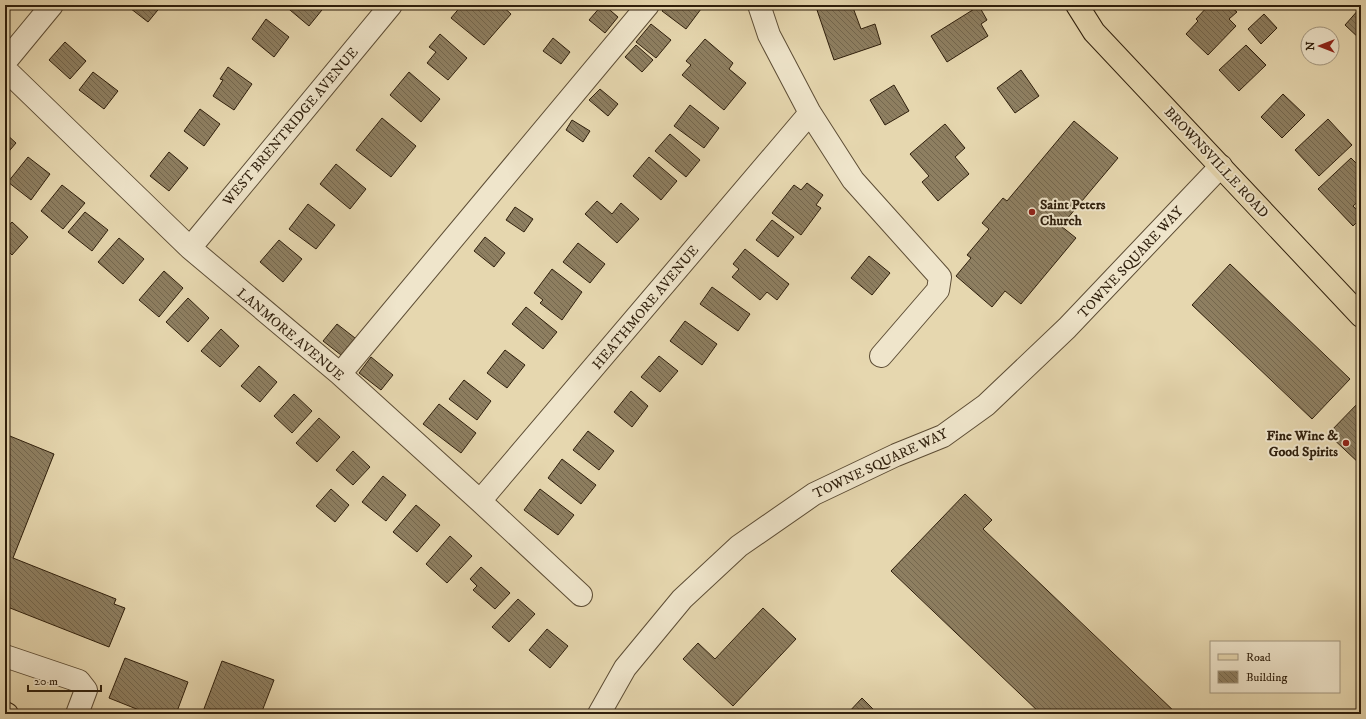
<svg xmlns="http://www.w3.org/2000/svg" width="1366" height="719" font-family="'IM FELL DW Pica',serif">
	<style>
		.building { fill: url(#building-back-hatch); stroke: #2f1f0c }
		.lines { fill: none; stroke-linecap: round; stroke-linejoin: round }
		.minor-casing { stroke: #5d4d35; stroke-width: 24 }
		.major-casing { stroke: #2f1f0c; stroke-width: 24 }
		.highway-casing { stroke: #2f1f0c; stroke-width: 24 }
		.minor { stroke: #efe5cb; stroke-width: 22 }
		.major { stroke: #e6d7af; stroke-width: 22 }
		.highway { stroke: #e6d7af; stroke-width: 22 }
		.poi-dot { fill: #8f2418; stroke: #efe5cb; stroke-width: 1.5 }
		.labels { text-anchor: middle; stroke-width: 4; stroke-linejoin: round; paint-order: stroke }
		.street-label { font-size: 14px; fill: #2f1f0c; stroke: #efe5cb }
		.poi-label { font-size: 14px; font-weight: bold; fill: #2f1f0c; stroke: #efe5cb; text-anchor: start }
	</style>
	<defs>
		<pattern id="building-back-hatch" width="6" height="6" patternUnits="userSpaceOnUse"><rect width="6" height="6" fill="#8e7f61"/><path d="M-1 5l2 2M0 0l6 6M5-1l2 2" fill="none" stroke="#74674e"/></pattern>
	</defs>
	<rect width="100%" height="100%" fill="#e6d7af"/>
	<filter id="stains"><feTurbulence type="fractalNoise" baseFrequency=".005" numOctaves="4"/><feColorMatrix values="0 0 0 0 .2 0 0 0 0 .09 0 0 0 0 .02 0 0 0 .5 -.17"/></filter>
	<radialGradient id="worn" r=".72"><stop offset=".6" stop-color="#630" stop-opacity="0"/><stop offset="1" stop-color="#630" stop-opacity=".3"/></radialGradient>
	<path class="building" d="M126,5H162L148,22Z
		M284,5H326L309,26Z
		M462,5H501L511,14L484,45L451,18Z
		M602,5H604L618,17L605,33L589,20Z
		M666,5H704L686,29L662,11Z
		M832,5H852L861,29L875,24L881,44L834,60L817,10Z
		M1209,5H1229L1237,12L1229,19L1236,26L1208,55L1186,34L1198,21L1196,19Z
		M979,6L987,20L981,24L988,36L947,62L931,36Z
		M1360,8H1361V40L1345,25Z
		M1264,14L1277,28L1261,44L1248,29Z
		M266,19L289,37L274,57L252,39Z
		M651,24L671,40L656,58L636,42Z
		M440,34L467,58L448,80L427,63L436,52L429,47Z
		M553,38L570,52L561,64L543,51Z
		M705,39L733,63L729,69L746,83L724,110L682,75L691,65L686,61Z
		M65,42L86,61L70,79L49,60Z
		M636,45L653,60L642,72L625,57Z
		M1246,45L1266,65L1239,91L1219,70Z
		M228,67L252,84L234,110L213,96L223,80L220,79Z
		M1021,70L1039,96L1015,113L997,88Z
		M93,72L118,91L104,109L79,90Z
		M409,72L440,99L421,122L390,95Z
		M894,85L909,111L885,125L870,100Z
		M600,89L618,104L608,116L589,100Z
		M1283,94L1305,115L1282,138L1261,117Z
		M690,105L719,128L704,148L674,126Z
		M200,109L220,124L204,146L184,131Z
		M382,118L416,146L391,177L356,150Z
		M1328,119L1352,145L1319,176L1295,150Z
		M572,120L590,131L583,142L566,130Z
		M1074,121L1118,158L1061,226L1076,238L1021,304L1005,291L992,307L956,276L971,258L967,255L989,229L982,223L1003,198L1007,201Z
		M945,124L965,148L955,157L969,174L938,201L922,182L929,176L910,154Z
		M5,133L16,143L5,156Z
		M670,134L700,160L686,177L655,151Z
		M169,152L188,168L169,191L150,176Z
		M28,157L50,174L31,200L8,182Z
		M649,157L677,181L661,200L633,176Z
		M1351,158L1361,168V199L1353,206L1361,214V218L1353,226L1318,189Z
		M336,164L366,189L350,209L320,184Z
		M807,183L823,195L816,205L821,208L801,235L772,213L794,185L801,190Z
		M62,185L85,203L63,229L41,211Z
		M597,201L612,214L621,203L639,219L617,243L585,214Z
		M308,204L335,225L316,249L289,229Z
		M515,207L533,219L524,232L506,220Z
		M85,212L108,230L92,251L68,232Z
		M772,220L794,237L778,257L756,240Z
		M12,222L28,237L12,255L5,248V230Z
		M485,237L505,253L494,267L474,251Z
		M119,238L144,259L123,284L98,262Z
		M279,240L302,259L283,282L260,262Z
		M578,243L605,264L590,283L563,262Z
		M745,249L789,284L777,300L767,292L760,300L732,277L739,269L733,264Z
		M869,256L890,273L872,295L851,278Z
		M1230,264L1350,379L1312,419L1192,305Z
		M552,269L582,292L562,320L540,303L543,300L534,293Z
		M164,271L183,288L159,317L139,300Z
		M712,287L750,314L738,331L700,304Z
		M188,298L209,318L188,342L166,322Z
		M526,307L557,332L543,349L512,324Z
		M685,321L717,344L702,365L670,341Z
		M337,324L355,338L341,355L323,341Z
		M221,329L239,346L220,367L201,351Z
		M505,350L525,365L507,388L487,373Z
		M659,356L678,371L660,392L641,377Z
		M371,357L393,375L381,390L359,373Z
		M259,366L277,382L260,402L241,386Z
		M464,380L491,401L477,420L449,399Z
		M631,391L648,406L632,427L614,412Z
		M294,394L312,411L292,433L274,416Z
		M1361,400V465L1328,434Z
		M439,404L476,433L461,453L423,424Z
		M319,418L340,437L317,462L296,443Z
		M588,431L614,451L599,470L573,450Z
		M5,434L54,454L13,558L116,599L114,604L125,608L109,647L5,606Z
		M353,451L370,467L353,485L336,470Z
		M562,459L596,485L581,504L548,478Z
		M383,476L406,495L386,521L362,502Z
		M331,489L349,505L335,522L316,506Z
		M540,489L574,515L558,535L524,510Z
		M965,494L992,520L983,529L1177,714H1041L891,571Z
		M416,505L440,525L417,552L393,532Z
		M450,536L472,556L447,583L426,564Z
		M481,567L510,593L495,609L473,590L477,586L470,579Z
		M518,599L535,614L509,642L492,627Z
		M763,608L796,639L733,706L683,659L698,643L715,659Z
		M547,629L568,646L550,668L529,650Z
		M125,658L188,682L176,714H149L109,698Z
		M222,661L274,680L261,714H202Z
		M862,698L878,714H847Z"/>
	<g class="lines">
		<defs>
			<path id="minor" d="M759,5L769,35L810,113L853,180L940,277L938,290L881,356
				M5,62L52,5
				M5,69L190,248L340,374L480,501L581,595
				M190,248L391,5
				M340,374L648,5
				M480,501L810,113
				M5,656L79,681L86,690L77,714
				M599,714L625,668L682,599L739,546L814,494L896,455L943,436L986,405L1067,328L1221,166"/>
			<path id="major" d="M1077,5L1094,32L1361,316"/>
			<path id="highway" d="M5,713L7,714"/>
		</defs>
		<use href="#minor" class="minor-casing"/>
		<use href="#major" class="major-casing"/>
		<use href="#highway" class="highway-casing"/>
		<use href="#minor" class="minor"/>
		<use href="#major" class="major"/>
		<use href="#highway" class="highway"/>
	</g>
	<g class="poi-dot">
		<circle cx="1032" cy="212" r="4"/>
		<circle cx="1346" cy="443" r="4"/>
	</g>
	<g class="labels">
		<g class="street-label">
			<text transform="translate(290 126) rotate(-50)" y="5">WEST BRENTRIDGE AVENUE</text>
			<text transform="translate(1217 162) rotate(47)" y="5">BROWNSVILLE ROAD</text>
			<text transform="translate(1130 262) rotate(-47)" y="5">TOWNE SQUARE WAY</text>
			<text transform="translate(645 307) rotate(-50)" y="5">HEATHMORE AVENUE</text>
			<text transform="translate(291 334) rotate(40)" y="5">LANMORE AVENUE</text>
			<text transform="translate(880 463) rotate(-25)" y="5">TOWNE SQUARE WAY</text>
		</g>
		<g class="poi-label">
			<text x="1040" y="209">Saint Peters<tspan x="1040" dy="16">Church</tspan></text>
			<text x="1338" y="440" text-anchor="end">Fine Wine &amp;<tspan x="1338" dy="16">Good Spirits</tspan></text>
		</g>
	</g>
	<rect width="1366" height="719" fill="none" stroke="#e6d7af" stroke-width="20"/>
	<rect x="6" y="6" width="1354" height="707" fill="none" stroke="#2f1f0c" stroke-width="2"/>
	<rect x="10" y="10" width="1346" height="699" fill="none" stroke="#2f1f0c"/>
	<rect x="1210" y="641" width="130" height="52" fill="#efe5cb" stroke="#a2967f"/>
	<rect x="1218" y="654" width="20" height="6" fill="#e6d7af" stroke="#a2967f"/>
	<text x="1246" y="661" font-size="12" fill="#2f1f0c">Road</text>
	<rect x="1218" y="671" width="20" height="12" fill="url(#building-back-hatch)" stroke="#a2967f"/>
	<text x="1246" y="681" font-size="12" fill="#2f1f0c">Building</text>
	<g transform="translate(1320 46) rotate(270)"><circle r="19" fill="#efe5cb" stroke="#a2967f"/>
	<path d="M0-3L7 15L0 10L-7 15Z" fill="#8f2418"/>
	<text y="-6" font-size="11" font-weight="bold" text-anchor="middle" fill="#2f1f0c">N</text>
	</g>
	<path d="M28 685v6h73v-6" fill="none" stroke="#2f1f0c" stroke-width="2"/>
	<text x="34" y="685" font-size="12" fill="#2f1f0c" stroke="#efe5cb" stroke-width="3" paint-order="stroke">20 m</text>
	<rect width="100%" height="100%" filter="url(#stains)"/>
	<rect width="100%" height="100%" fill="url(#worn)"/>
</svg>
